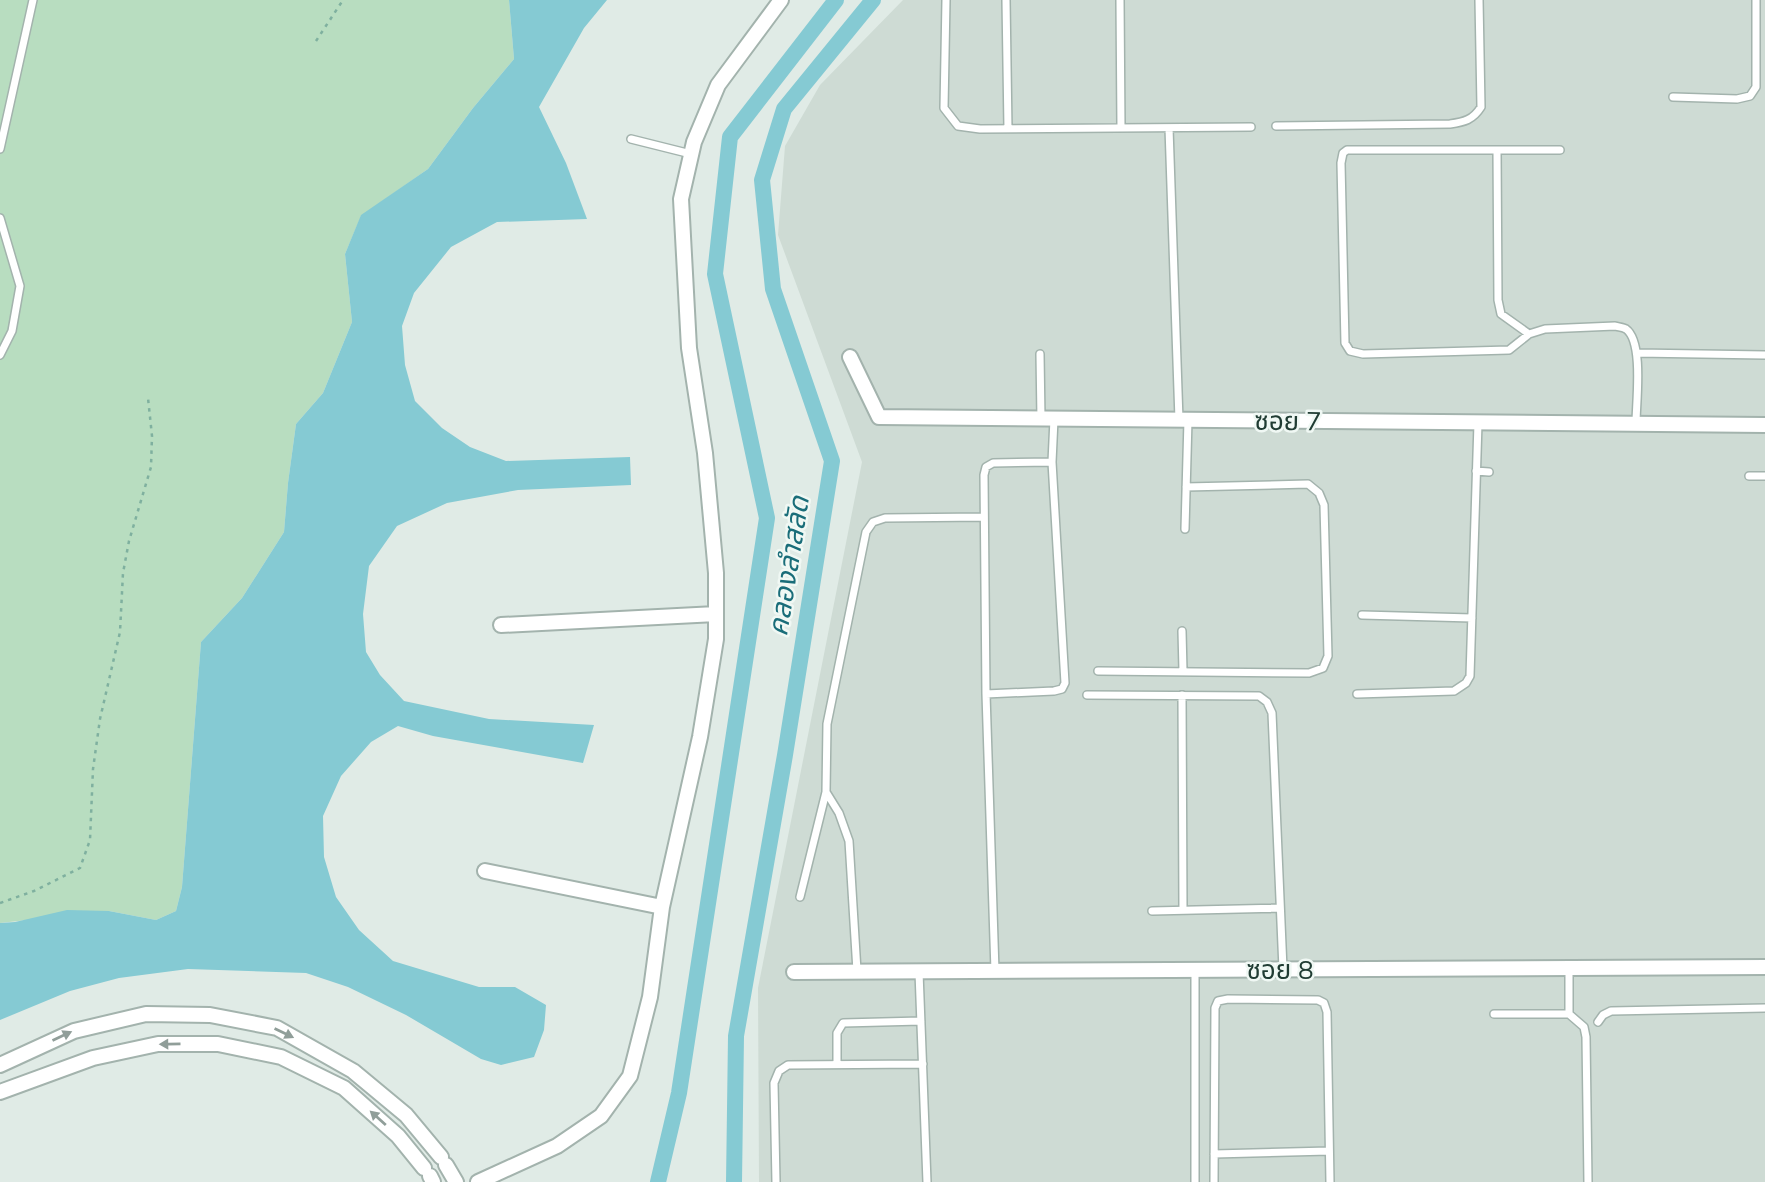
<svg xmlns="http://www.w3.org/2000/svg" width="1765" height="1182" font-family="Mulish,'Noto Sans Thai',sans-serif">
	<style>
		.built { fill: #cedbd4 }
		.green { fill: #b8ddc0 }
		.water { fill: #85cad3 }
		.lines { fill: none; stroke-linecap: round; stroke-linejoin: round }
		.canal { stroke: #85cad3; stroke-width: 16 }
		.lane-casing { stroke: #a3b3ad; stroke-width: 10 }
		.street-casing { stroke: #a3b3ad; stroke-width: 18 }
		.path { stroke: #7fb09f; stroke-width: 2.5; stroke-dasharray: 3.5 5; stroke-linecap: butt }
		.lane { stroke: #fff; stroke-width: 7 }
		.street { stroke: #fff; stroke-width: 14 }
		.oneway { fill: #909e99 }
		.labels { text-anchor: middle; stroke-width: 5; stroke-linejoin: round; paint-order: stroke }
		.street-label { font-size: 26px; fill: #203c33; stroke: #f0f8f4 }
		.water-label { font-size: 28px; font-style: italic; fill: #196d79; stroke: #f0f8f4 }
	</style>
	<rect width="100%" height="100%" fill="#e0ebe6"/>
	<path class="built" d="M903,0H1765V1182H759L758,988L862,462L778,235L785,146L820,85Z"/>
	<path class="green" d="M0,0H509L514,59L473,108L428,169L361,216L345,254L352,322L323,393L296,424L288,483L284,532L242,598L201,642L182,887L176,911L156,920L109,911L0,923Z"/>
	<path class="water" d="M509,0H607L584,28L539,107L566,163L587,219L497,222L451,247L414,293L402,326L405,365L415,401L442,428L470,447L506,461L630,457L631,485L518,490L447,503L397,526L369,566L363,614L366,652L380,675L404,701L489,719L594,725L583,763L433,736L398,726L371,742L341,776L323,816L324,857L336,897L359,930L393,961L479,987H515L546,1005L544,1030L534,1057L501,1065L481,1059L406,1015L348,987L306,973L188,969L119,978L70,991L0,1020V923L15,922L67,910L109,911L156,920L176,911L182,887L201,642L242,598L284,532L288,483L296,424L323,393L352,322L345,254L361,215L428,169L473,108L514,59Z"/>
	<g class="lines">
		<path class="canal" d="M658,1182L679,1093L767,518L715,274L730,137L836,0
			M734,1182L736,1036L785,755L832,461L773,289L762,180L784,109L873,0"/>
		<defs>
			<path id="lane" d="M946,0L944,108L958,126L980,129L1251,127
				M1006,0L1008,129
				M1120,0L1121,128
				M1673,97L1737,99L1750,96L1756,87V0
				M1276,126L1450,124C1464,122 1473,120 1481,107L1479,0
				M1169,128L1179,420
				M631,139L691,154
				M0,149L33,0
				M1497,150L1498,300L1501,314L1529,334
				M1560,150H1347L1343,153L1341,163L1345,343L1350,351L1363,354L1509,350L1529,334L1545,329L1615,326C1618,327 1623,327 1626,329C1644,342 1636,403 1636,423
				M0,218L20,286L12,331L0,355
				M1637,353L1765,355
				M1040,354L1041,419
				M1476,471L1489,472
				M1749,476H1765
				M1185,529L1188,420
				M1362,615L1472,618
				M1182,631L1183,671
				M1098,671L1309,673L1323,668L1328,656L1324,505L1319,493L1308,484L1186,487
				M986,694L1054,691L1062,689L1065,683L1052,462L1054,419
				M1357,694L1454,691L1466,683L1470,676L1478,423
				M1087,695L1259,696L1267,702L1272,713L1283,969
				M1182,695L1183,910
				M800,897L826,792
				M1152,911L1280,908
				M1569,968V1014L1584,1027L1586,1037L1588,1182
				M1195,970V1182
				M857,971L849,841L839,813L826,792L827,724L866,532L873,522L885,518L984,517
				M995,971L986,694L984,475L986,467L993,463L1052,462
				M919,972L927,1182
				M1494,1014H1569
				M1598,1022L1603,1015L1611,1011L1765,1008
				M837,1064V1033L843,1023L921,1021
				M1214,1154L1329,1151
				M776,1182L774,1083L779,1071L788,1065L923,1064
				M1214,1182L1215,1008L1218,1001L1228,999L1318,1000L1324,1003L1327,1012L1330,1182"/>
			<path id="street" d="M850,357L879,417L1765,425
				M501,625L716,614
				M485,871L662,907
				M794,972L1765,967
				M0,1065L74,1031L146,1014L210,1015L277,1028L353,1071L406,1115L441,1157
				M0,1092L93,1058L158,1044H218L281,1057L344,1088L398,1136L424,1168
				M446,1165L456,1182
				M430,1176L433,1182
				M478,1182L557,1146L601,1116L630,1076L650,997L662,907L700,737L716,639V573L705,453L689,348L681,199L694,142L718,85L781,0"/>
		</defs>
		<use href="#lane" class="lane-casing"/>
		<use href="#street" class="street-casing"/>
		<path class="path" d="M316,41L343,0
			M0,903L34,891L80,868L90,840L93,769L100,719L120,632L123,573L129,541L151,467L152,436L148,398"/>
		<use href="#lane" class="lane"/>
		<use href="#street" class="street"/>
	</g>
	<defs><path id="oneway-solid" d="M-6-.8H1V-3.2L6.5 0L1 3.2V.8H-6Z" transform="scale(1.75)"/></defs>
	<g class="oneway">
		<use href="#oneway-solid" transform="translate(284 1033) rotate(26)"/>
		<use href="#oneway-solid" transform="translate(62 1036) rotate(-25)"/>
		<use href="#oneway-solid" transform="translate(170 1044) rotate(179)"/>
		<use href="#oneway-solid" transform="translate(378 1118) rotate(-138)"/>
	</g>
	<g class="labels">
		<g class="street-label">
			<text transform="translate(1288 421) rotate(1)" y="9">ซอย 7</text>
			<text x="1280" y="979">ซอย 8</text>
		</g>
		<g class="water-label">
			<text transform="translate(788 566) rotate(-81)" y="10">คลองลำสลัด</text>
		</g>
	</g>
</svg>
